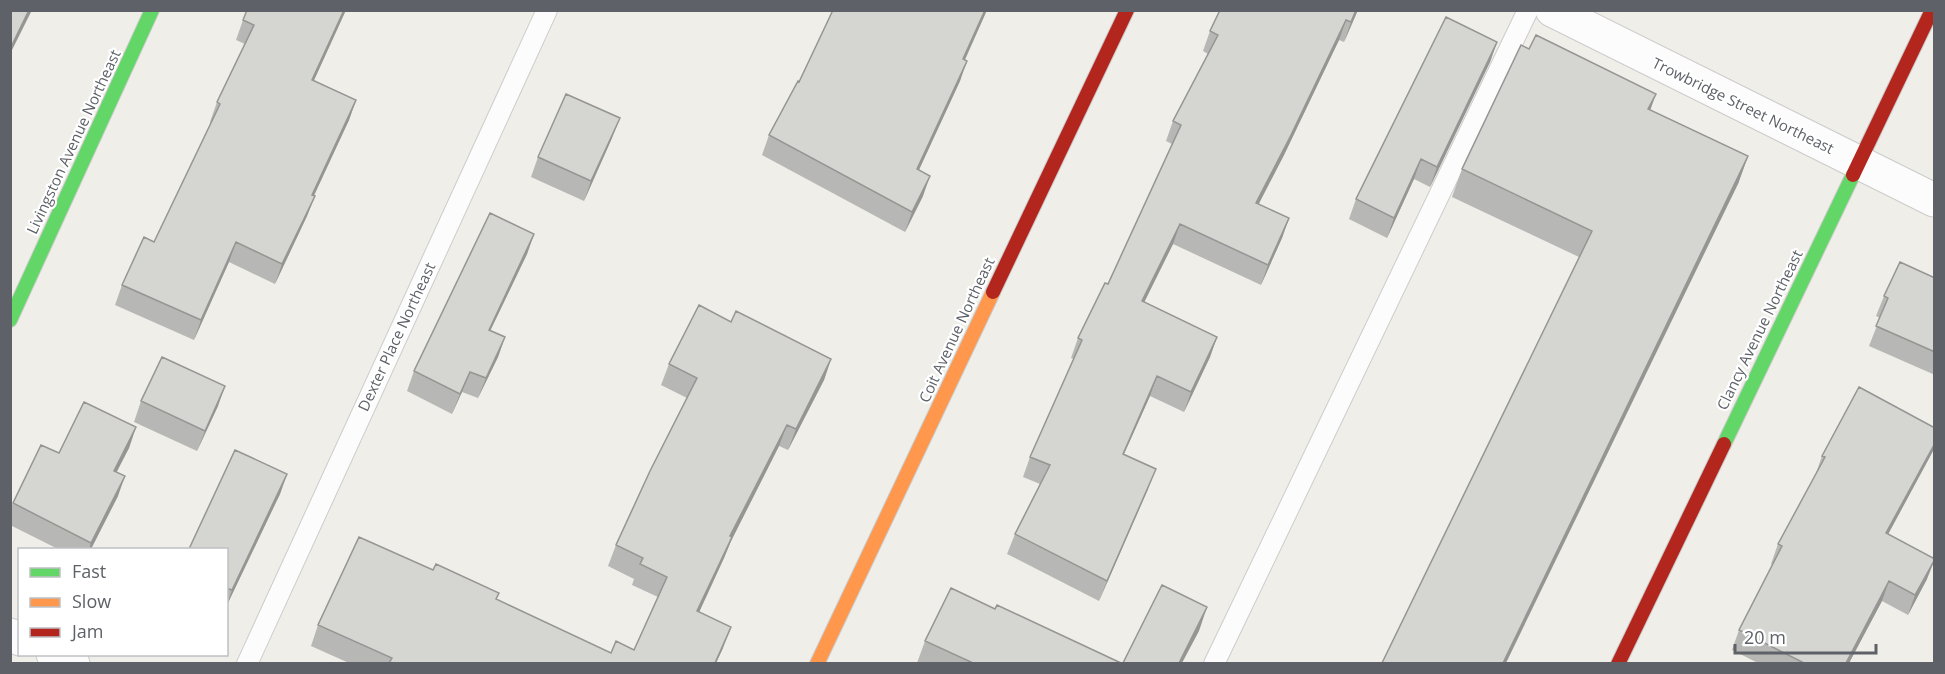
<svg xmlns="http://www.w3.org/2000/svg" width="1945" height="674" font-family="'Open Sans',sans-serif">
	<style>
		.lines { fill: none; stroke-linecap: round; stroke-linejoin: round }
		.lane-casing { stroke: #cccccb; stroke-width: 22 }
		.street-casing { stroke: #cccccb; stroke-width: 35 }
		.fast-casing { stroke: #cbcbca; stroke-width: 16 }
		.slow-casing { stroke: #cbcbca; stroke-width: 16 }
		.jam-casing { stroke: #cbcbca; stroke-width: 16 }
		.lane { stroke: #fdfcfc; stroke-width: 20 }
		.street { stroke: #fdfcfc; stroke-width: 33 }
		.fast { stroke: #63d668; stroke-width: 14 }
		.slow { stroke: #ff974d; stroke-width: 14 }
		.jam { stroke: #b3261e; stroke-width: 14 }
		.wall { fill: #b7b7b5 }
		.shaded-wall { fill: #959593 }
		.building { fill: #d5d5d2; stroke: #959593; stroke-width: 1.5 }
		.labels { text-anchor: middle; stroke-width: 4.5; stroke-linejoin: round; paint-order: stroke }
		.street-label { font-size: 15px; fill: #5e6268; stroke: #fff }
	</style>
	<rect width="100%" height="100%" fill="#efeee9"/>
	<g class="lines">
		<defs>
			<path id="lane" d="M247,664L547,10
				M1214,664L1528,10"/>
			<path id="street" d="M1552,10L1934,200
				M10,635L20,639
				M53,654L73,664"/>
			<path id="fast" d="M10,320L152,10
				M1724,444L1853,175"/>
			<path id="slow" d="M817,664L993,292"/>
			<path id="jam" d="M1853,175L1932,10
				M993,292L1127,10
				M1618,664L1724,444"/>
		</defs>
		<use href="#lane" class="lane-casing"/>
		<use href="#street" class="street-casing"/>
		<use href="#fast" class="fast-casing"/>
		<use href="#slow" class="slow-casing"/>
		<use href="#jam" class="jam-casing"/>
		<use href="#lane" class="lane"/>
		<use href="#street" class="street"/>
		<use href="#fast" class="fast"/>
		<use href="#slow" class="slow"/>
		<use href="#jam" class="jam"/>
	</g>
	<path class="wall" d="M346,10L314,80L356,100L349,120L314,195L315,196L307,216L275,284L229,262L194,340L115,305L122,285L154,242L211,123L210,122L217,102L245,44L236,40L243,20Z
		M833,10H987L965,60L960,81L919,170L923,196L905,232L762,155L769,135L799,82Z
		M1220,10H1358L1344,42L1339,40L1284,155L1258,204L1289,218L1282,238L1261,285L1173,244L1144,302L1217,337L1210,357L1184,412L1150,396L1124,454L1148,489L1099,601L1007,554L1015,534L1040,484L1023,477L1030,457L1074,359L1071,358L1078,338L1108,284L1172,144L1166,141L1173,121L1208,54L1203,51L1210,31Z
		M1497,42L1490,62L1430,187L1414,179L1387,238L1349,219L1356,199Z
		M1650,110L1748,156L1738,184L1579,257L1452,197L1462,169Z
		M612,138L584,201L531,177L538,157Z
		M534,234L527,254L490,331L505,337L498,357L478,398L462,392L452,414L407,391L414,371Z
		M1935,278V375L1869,346L1880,318L1876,316L1884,296Z
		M731,322L831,359L824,380L788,450L779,446L731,541L724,558L699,612L723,648L716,663H349L311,646L318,625L433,570L499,593L496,600L611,653L634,650L658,597L632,585L634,579L608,566L616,545L687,398L661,385L669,364Z
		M141,401L218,406L197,451L134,422Z
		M136,427L129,448L116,472L118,496L91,549H58L10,525V509L13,503L59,453Z
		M1935,428V448L1933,451L1888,534L1927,579L1908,615L1882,601L1849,663H1758L1732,650L1739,630L1773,565L1771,564L1778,544L1815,476L1822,456Z
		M287,474L280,494L226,607V549Z
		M995,609L1121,663H917L925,641Z"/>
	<path class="shaded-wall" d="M29,10H32L10,54V49Z
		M344,10H346L305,100L312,80Z
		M985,10H987L956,79L963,59Z
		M1356,10H1358L1344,42L1351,22Z
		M1346,20L1339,40L1284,155L1249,223L1256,203Z
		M1497,42L1490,62L1430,187L1437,167Z
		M967,61L960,81L910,189L917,169Z
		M1656,94L1646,122L1648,109Z
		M356,100L349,120L305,215L312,195Z
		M620,118L612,138L584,201L591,181Z
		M1748,156L1738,184L1506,663H1503Z
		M1421,159L1414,179L1387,238L1394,218Z
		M930,176L923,196L905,232L912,212Z
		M315,196L307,216L275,284L282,264Z
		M1289,218L1282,238L1261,285L1268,265Z
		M1180,224L1173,244L1135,321L1142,301Z
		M534,234L527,254L481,350L489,330Z
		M236,242L229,262L194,340L201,320Z
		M505,337L498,357L478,398L486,378Z
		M1217,337L1210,357L1184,412L1191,392Z
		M831,359L824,380L788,450L796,429Z
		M470,372L462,392L452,414L460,394Z
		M1157,376L1150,396L1115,474L1123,454Z
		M225,386L218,406L197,451L205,431Z
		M787,425L779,446L731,541L724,558L690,632L697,611L730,536Z
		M136,427L129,448L107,491L114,471Z
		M1935,443L1933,451L1878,553L1886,533Z
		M1156,469L1148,489L1099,601L1107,581Z
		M287,474L280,494L226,607L232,590Z
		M125,476L118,496L91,549H89L91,543Z
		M1935,559L1927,579L1908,615L1915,595Z
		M1889,581L1882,601L1849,663H1846Z
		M1207,607L1199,631L1182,663H1179Z
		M731,627L723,648L716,663H715Z"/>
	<path class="building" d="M10,10H29L10,49Z
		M247,10H344L312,80L356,100L312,195L315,196L282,264L236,242L201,320L122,285L144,237L154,242L220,104L217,102L254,25L243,20Z
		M833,10H985L963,59L967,61L917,169L930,176L912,212L769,135L798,81L799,82Z
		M1220,10H1356L1351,22L1346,20L1291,135L1256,203L1289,218L1268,265L1180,224L1142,301L1217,337L1191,392L1157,376L1123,454L1156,469L1107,581L1015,534L1050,465L1030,457L1082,340L1078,338L1105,283L1108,284L1181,125L1173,121L1218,35L1210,31Z
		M1446,17L1497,42L1437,167L1421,159L1394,218L1356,199Z
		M1536,35L1656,94L1648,109L1748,156L1503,663H1382L1592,231L1462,169L1521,45L1529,49Z
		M566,94L620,118L591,181L538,157Z
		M490,213L534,234L489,330L505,337L486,378L470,372L460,394L414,371Z
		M1900,262L1935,278V352L1876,326L1888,298L1884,296Z
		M699,305L731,322L736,311L831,359L796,429L787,425L730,536L732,537L697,611L731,627L715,663H389L392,658L318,625L359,537L433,570L436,564L499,593L496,599L611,653L616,641L634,650L667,577L640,564L643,558L616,545L650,471L697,378L669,364Z
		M162,357L225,386L205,431L141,401Z
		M1859,387L1935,428V443L1886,533L1935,559L1915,595L1889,581L1846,663H1804L1739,630L1782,546L1778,544L1825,457L1822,456Z
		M84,402L136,427L114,471L125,476L91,543L13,503L41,445L59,453Z
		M235,450L287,474L232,590L226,588V549H189Z
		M1162,585L1207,607L1179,663H1123Z
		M951,588L995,609L997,605L1121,663H973L925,641Z"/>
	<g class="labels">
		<g class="street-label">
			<text transform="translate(1743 106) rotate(26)" y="5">Trowbridge Street Northeast</text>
			<text transform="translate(74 142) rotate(-65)" y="5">Livingston Avenue Northeast</text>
			<text transform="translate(957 330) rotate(-65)" y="5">Coit Avenue Northeast</text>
			<text transform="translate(1760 330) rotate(-64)" y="5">Clancy Avenue Northeast</text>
			<text transform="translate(397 337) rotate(-65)" y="5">Dexter Place Northeast</text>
		</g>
	</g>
	<rect width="1945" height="674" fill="none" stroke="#5e6268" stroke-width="24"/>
	<rect x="18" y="548" width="210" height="108" fill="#ffffff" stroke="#bfc0c3" stroke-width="1.5"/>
	<rect x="30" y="568" width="30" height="9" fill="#63d668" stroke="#bfc0c3" stroke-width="1.5"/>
	<text x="72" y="578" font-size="18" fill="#5e6268">Fast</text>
	<rect x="30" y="598" width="30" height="9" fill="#ff974d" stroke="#bfc0c3" stroke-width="1.5"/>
	<text x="72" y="608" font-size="18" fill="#5e6268">Slow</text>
	<rect x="30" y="628" width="30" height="9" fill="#b3261e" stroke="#bfc0c3" stroke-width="1.5"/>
	<text x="72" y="638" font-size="18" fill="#5e6268">Jam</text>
	<path d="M1735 644v9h141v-9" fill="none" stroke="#5e6268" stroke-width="3"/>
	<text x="1744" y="644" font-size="18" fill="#5e6268" stroke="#ffffff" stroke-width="4.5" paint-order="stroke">20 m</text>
</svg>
